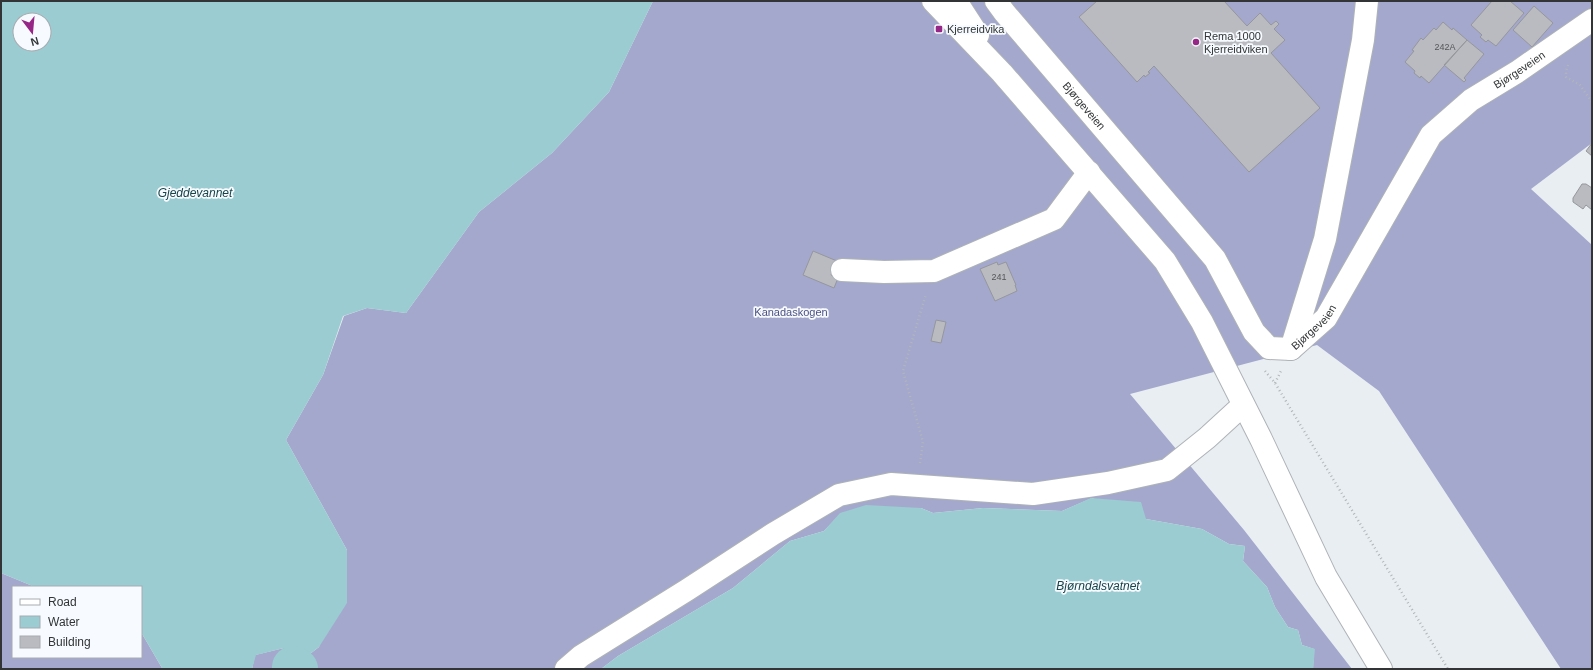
<svg xmlns="http://www.w3.org/2000/svg" width="1593" height="670" font-family="Arial,sans-serif">
	<style>
		.forest { fill: #a4a8cd }
		.water { fill: #9accd1; fill-rule: evenodd }
		.lines { fill: none; stroke-linecap: round; stroke-linejoin: round }
		.river { stroke: #9accd1; stroke-width: 42 }
		.building { fill: #b9bbc0; stroke: #95979c }
		.minor-casing { stroke: #aeb3b7; stroke-width: 24 }
		.major-casing { stroke: #aeb3b7; stroke-width: 24 }
		.path { stroke: #b2b6b9; stroke-width: 2.5; stroke-dasharray: 1 3; stroke-linecap: butt }
		.minor { stroke: #fff; stroke-width: 22 }
		.major { stroke: #fff; stroke-width: 22 }
		.poi-dot { fill: #972786; stroke: #f7fbff; stroke-width: 1.5 }
		.labels { text-anchor: middle; stroke-width: 3.5; stroke-linejoin: round; paint-order: stroke }
		.number-label { font-size: 9px; fill: #545658 }
		.poi-label { font-size: 11px; fill: #323436; stroke: #f7fbff; text-anchor: start }
		.street-label { font-size: 11px; fill: #323436; stroke: #f7fbff }
		.park-label { font-size: 11px; fill: #4d5184; stroke: #f7fbff }
		.water-label { font-size: 12px; font-style: italic; fill: #164449; stroke: #f7fbff }
	</style>
	<rect width="100%" height="100%" fill="#e9eef2"/>
	<path class="forest" d="M653,1H1592V143L1531,189L1592,245V669H1561L1379,391L1317,345L1130,394L1244,530L1352,669H1313L1314,649L1302,645L1298,630L1288,627L1275,607L1267,587L1243,561L1245,546L1229,544L1202,529L1146,519L1092,498L1062,511L983,508L933,513L921,508L841,513L824,531L790,541L733,588L618,656L601,669H252L255,655L284,648L293,667L319,647L347,550L286,440L323,375L344,316L367,308L406,313L479,212L552,153L609,92Z
		M1,573L35,587H13V657H141V632L162,668L166,669H1Z"/>
	<path class="water" d="M1,1H653L609,92L552,153L479,212L406,313L367,308L343,316L323,375L286,440L347,550V603L319,647L293,667L284,648L256,655L252,669L162,668L141,632V587H35L1,573ZM20,20H44V44H20Z
		M1091,498L1141,502L1146,519L1202,529L1229,544L1245,546L1243,561L1267,587L1275,607L1288,627L1298,630L1302,645L1315,649L1313,669H601L618,656L733,588L790,541L824,531L840,513L866,505L921,508L933,513L983,508L1062,511Z"/>
	<g class="lines">
		<path class="river" d="M293,667L297,669"/>
	</g>
	<path class="building" d="M1097,1H1224L1247,26L1260,13L1271,25L1276,21L1279,24L1274,29L1285,40L1271,53L1320,108L1249,172L1154,66L1148,72L1150,73L1145,77L1144,75L1137,82L1079,17Z
		M1492,1H1510L1524,13L1496,46L1488,40L1486,42L1480,37L1482,35L1471,25Z
		M1534,6L1553,23L1532,47L1513,30Z
		M1443,22L1452,30L1453,28L1467,40L1429,83L1421,76L1420,78L1414,73L1415,71L1405,62L1414,51L1412,50L1421,38L1423,40L1434,28L1436,30Z
		M1467,40L1484,54L1464,78L1466,80L1464,82L1444,65Z
		M1592,143V156L1586,151Z
		M1582,184H1586L1592,188V210L1586,205L1583,209L1573,202V198Z
		M813,251L837,261L831,275L838,278L834,288L803,275Z
		M997,262L998,265L1006,262L1016,285H1015L1017,291L995,301L980,269Z
		M936,320L946,322L941,343L931,341Z"/>
	<g class="lines">
		<defs>
			<g id="minor">
				<path id="s1" d="M996,1L1004,12L1215,259L1254,332L1269,348L1291,349L1326,318L1431,135L1471,100L1517,72L1592,20"/>
				<path d="M842,270L884,272L934,271L1054,219L1089,172"/>
				<path d="M1291,349L1325,239L1363,40L1367,1"/>
				<path d="M566,669L581,656L687,590L773,534L839,495L891,484L1033,494L1108,483L1167,470L1207,438L1243,405"/>
			</g>
			<path id="major" d="M933,1L1002,73L1165,261L1202,322L1261,439L1326,577L1381,669
				M956,1L978,35"/>
		</defs>
		<use href="#minor" class="minor-casing"/>
		<use href="#major" class="major-casing"/>
		<path class="path" d="M1568,65L1566,71V77L1580,85L1592,102
			M1265,371L1275,383L1448,669
			M1275,383L1281,371
			M920,463L923,442L903,371L926,294"/>
		<use href="#minor" class="minor"/>
		<use href="#major" class="major"/>
	</g>
	<g class="poi-dot">
		<rect x="935" y="25" width="8" height="8" rx="2"/>
		<circle cx="1196" cy="42" r="4"/>
	</g>
	<g class="labels">
		<g class="number-label">
			<text x="1445" y="50">242A</text>
			<text x="999" y="280">241</text>
		</g>
		<g class="poi-label">
			<text x="947" y="33">Kjerreidvika</text>
			<text x="1204" y="40">Rema 1000<tspan x="1204" dy="13">Kjerreidviken</tspan></text>
		</g>
		<g class="street-label">
			<text dy="4" stroke="none"><textPath href="#s1" startOffset="833">Bjørgeveien</textPath></text>
			<text dy="4" stroke="none"><textPath href="#s1" startOffset="137">Bjørgeveien</textPath></text>
			<text dy="4" stroke="none"><textPath href="#s1" startOffset="497">Bjørgeveien</textPath></text>
		</g>
		<g class="park-label">
			<text x="791" y="316">Kanadaskogen</text>
		</g>
		<g class="water-label">
			<text x="195" y="197">Gjeddevannet</text>
			<text x="1098" y="590">Bjørndalsvatnet</text>
		</g>
	</g>
	<rect width="1593" height="670" fill="none" stroke="#323436" stroke-width="4"/>
	<rect x="12" y="586" width="130" height="72" fill="#f7fbff" stroke="#a8abaf"/>
	<rect x="20" y="599" width="20" height="6" fill="#ffffff" stroke="#a8abaf"/>
	<text x="48" y="606" font-size="12" fill="#323436">Road</text>
	<rect x="20" y="616" width="20" height="12" fill="#9accd1" stroke="#a8abaf"/>
	<text x="48" y="626" font-size="12" fill="#323436">Water</text>
	<rect x="20" y="636" width="20" height="12" fill="#b9bbc0" stroke="#a8abaf"/>
	<text x="48" y="646" font-size="12" fill="#323436">Building</text>
	<g transform="translate(32 32) rotate(164)"><circle r="19" fill="#f7fbff" stroke="#a8abaf"/>
	<path d="M0-3L7 15L0 10L-7 15Z" fill="#972786"/>
	<text y="-6" font-size="11" font-weight="bold" text-anchor="middle" fill="#323436">N</text>
	</g>
</svg>
